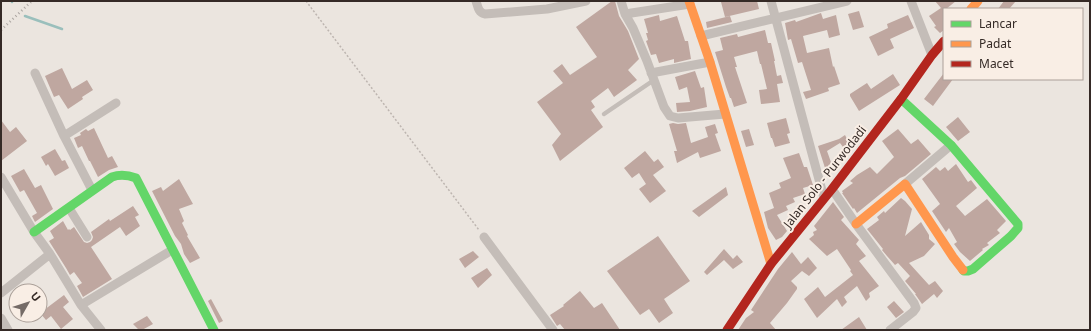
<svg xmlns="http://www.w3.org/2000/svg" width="1091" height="331" font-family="'Noto Sans',sans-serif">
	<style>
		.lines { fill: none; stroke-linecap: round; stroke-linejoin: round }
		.stream { stroke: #9abfbc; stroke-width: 2.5 }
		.building { fill: #bfa7a0 }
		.path { stroke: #bdb5b0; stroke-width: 1.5; stroke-dasharray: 2 2; stroke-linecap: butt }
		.lane { stroke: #c4bdb8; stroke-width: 4.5 }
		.street { stroke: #c4bdb8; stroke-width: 9 }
		.fast { stroke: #63d668; stroke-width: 9 }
		.slow { stroke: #ff974d; stroke-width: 9 }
		.jam { stroke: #b3261e; stroke-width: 9 }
		.rail { stroke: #aca6a2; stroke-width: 2.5; stroke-dasharray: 1 3; stroke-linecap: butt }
		.labels { text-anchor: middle; stroke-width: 4; stroke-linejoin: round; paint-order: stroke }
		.street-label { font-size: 12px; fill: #352a26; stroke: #f9eee5 }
	</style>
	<rect width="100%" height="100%" fill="#ebe5df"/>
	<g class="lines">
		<path class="stream" d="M12,1V2
			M25,16L62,29"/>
	</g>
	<path class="building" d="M612,1H615L619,16L628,31L639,59L628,70L637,80L614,97L608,88L591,101L595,107L591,110L603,127L560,161L552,145L561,134L537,102L563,83L553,71L562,64L570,75L597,57L576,27Z
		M726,1H757L759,9L725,17L721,2Z
		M935,1H956L946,9H944V30L940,33L934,27L936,26L929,16L941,8Z
		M1004,1H1016L1009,9H998Z
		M859,11L864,27L853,30L848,14Z
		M821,13L823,19L836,15L840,35L829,38L827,30L803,36L807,53L829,48L833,67L834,66L840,84L828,88L829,91L806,99L803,92L811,90L802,62L798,63L791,39L788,40L785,23L795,20L796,22Z
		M659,15L660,21L677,16L685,41H688L691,59L674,63V59L659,63L656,54L651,55L646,41L648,40L646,33H648L644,19Z
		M908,15L914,28L890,39L894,48L878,56L869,37L888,28L887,24Z
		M730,16L732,22L707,28L706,22Z
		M765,30L768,43H771L775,61H774L777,76L781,75L783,83L777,84L780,102L761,104L759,90L767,89L761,64H760L757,51L734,57L737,67H735L747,103L734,107L731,98H730L726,87L715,52L723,50L720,38L737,34L738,37Z
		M62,68L72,89L87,80L93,90L82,97L83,99L68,109L59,95L54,97L45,76Z
		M695,71L701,88L704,87L707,107L690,111L677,112L676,103L690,102L687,87L679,90L675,77Z
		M944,73V79H953L933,106L924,99Z
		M893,74L900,85L859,111L850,96V94L867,83L871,89Z
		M958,117L970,132L958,141L946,127Z
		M786,118L790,133L787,134L790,143L775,147L772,138H771L767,123Z
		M1,120L10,132L16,127L27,141L1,161Z
		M673,123L678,124L686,123L691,143L708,137L705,127L715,124L718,133L715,134L721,151L700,158L698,152L677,163L674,151H677L669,124Z
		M94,128L108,158L112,156L118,167L109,170L98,177L90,161H89L82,146L78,148L74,138L81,135L80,133L86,129L88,131Z
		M749,129L754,145L746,147L741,131Z
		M898,129L911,144L918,139L931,154L905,176L900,178L857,213L854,208L853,209L842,193H843L842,191L853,183L850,181L857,175L870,167L877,174L894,157L882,141Z
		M845,135L849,143L843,147L840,143L827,151L832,165L825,168L818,146L839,139Z
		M55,149L62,161L65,160L69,168L55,176L48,164L46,166L41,157Z
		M645,151L654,162L658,159L664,167L653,175L666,191L650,203L639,189L646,184L639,173L632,178L624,168Z
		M799,153L804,167H807L813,185L803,188L805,194L793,198L795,202L786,206L788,210L777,215L787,231L782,237L776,240L768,228L764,212L774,208L769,193L781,188L779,183L791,178L783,158Z
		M956,164L968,182L971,180L977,188L956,206L965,216L987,199L1006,221L997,230L1000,233L987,243L989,245L982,249L983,250L970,261L960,252L954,244L957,242L949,228L946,232L932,211L940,204L922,179L936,167L940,171L945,167L948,171Z
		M24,169L35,188L41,185L53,209L35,222L32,216L37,213L24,190L20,192L11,176Z
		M179,179L193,204L179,209L184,221L182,223L188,235L187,236L200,258L190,263L184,254L181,244L175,236L152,191L161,187L163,191Z
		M726,187L728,195L699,217L692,211Z
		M901,198L905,201L912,209L905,236L921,222L929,235V239L935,244L924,256L909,263L929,285L935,281L943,291L937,298L934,294L922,304L915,294H916L905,281L910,276L898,263L895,265L887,256L882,250L883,249L867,229L879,220L877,217L884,211L885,213Z
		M833,202L844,217L841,220L859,240L856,244L866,256L859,261L879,286L869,293L870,297L866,301L857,286L844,297L847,302L842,307L837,299L817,318L804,299L818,287L825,297L853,275L850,271L851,270L837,249L827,256L809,239L814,235L813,232L817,230L814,226Z
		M133,206L139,215L135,217L140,226L126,236L120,227L91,247L112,279L83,297L77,286L82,283L74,272L70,275L66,268L49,241L54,238L50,231L63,221L68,230L69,229L70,230L74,227L84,242L87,243L90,242L92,240L93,237L91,232L109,219L110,221Z
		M658,236L690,281L664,299L673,313L659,323L649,309L640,315L607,271Z
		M724,249L733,259L737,255L743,262L733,269L724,260L707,275L704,272Z
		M473,251L479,257L465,268L459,259Z
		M792,252L801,264L808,257L817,268L809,276L802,271L791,281L797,287V289L787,303L770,323L776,330H738L746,318L754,312L751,310L778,269Z
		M487,268L492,275L478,288L471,278Z
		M580,291L594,308L602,303L620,330H565L560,324L557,326L550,315L564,306L563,305Z
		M64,295L69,302L63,307L73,319L61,329L51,316L46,320L40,313Z
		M211,299L223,321L219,323L208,301Z
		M894,301L904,312L896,318L887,307Z
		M147,316L153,324L142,330H139L133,324Z
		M859,317L867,330H841Z"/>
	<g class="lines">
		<path class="path" d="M306,1L479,230"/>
		<path class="lane" d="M604,114L654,80"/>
		<path class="street" d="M476,1C478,7 478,12 485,14L547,9L586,1
			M621,1L625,14L633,28L647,61L664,107L670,116L678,118L725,114
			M771,1L824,198
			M911,1L932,55
			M625,14L690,4
			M701,36L847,1
			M35,73L64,136L92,190
			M651,73L710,62
			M64,136L116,103
			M1,177L34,232L50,254L81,305L101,330
			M905,184L951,145
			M832,189L856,224L914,303L916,308L913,312L890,330
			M69,208L87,237
			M484,237L553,330
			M1,293L50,254
			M81,305L172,250
			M1,318L8,330"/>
		<path class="fast" d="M901,99L951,145L1018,224V228L1011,236L973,269L968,271H964L963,270
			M34,232L112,177C120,174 128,175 136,178L214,330"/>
		<path class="slow" d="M689,1L710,62L771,264
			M971,9L978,1
			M856,224L905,184L953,257L963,270"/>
		<path class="jam" d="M727,330L771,264L832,189L901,99L932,55L944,41"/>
		<path class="rail" d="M1,30L32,1"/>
	</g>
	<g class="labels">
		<g class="street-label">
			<text transform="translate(825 177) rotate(-52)" y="4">Jalan Solo - Purwodadi</text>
		</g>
	</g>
	<rect width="1091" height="331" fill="none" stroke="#352a26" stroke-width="4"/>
	<rect x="943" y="8" width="140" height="72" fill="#f9eee5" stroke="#aba099"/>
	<rect x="951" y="21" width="20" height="6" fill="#63d668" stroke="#aba099"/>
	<text x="979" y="28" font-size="12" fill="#352a26">Lancar</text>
	<rect x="951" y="41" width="20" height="6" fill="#ff974d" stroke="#aba099"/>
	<text x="979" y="48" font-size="12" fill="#352a26">Padat</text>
	<rect x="951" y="61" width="20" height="6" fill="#b3261e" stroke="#aba099"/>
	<text x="979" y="68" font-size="12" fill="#352a26">Macet</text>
	<g transform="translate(28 303) rotate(51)"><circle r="19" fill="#f9eee5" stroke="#aba099"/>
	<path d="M0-3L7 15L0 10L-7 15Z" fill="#756b67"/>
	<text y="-6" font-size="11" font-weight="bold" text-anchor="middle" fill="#352a26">U</text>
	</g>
</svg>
